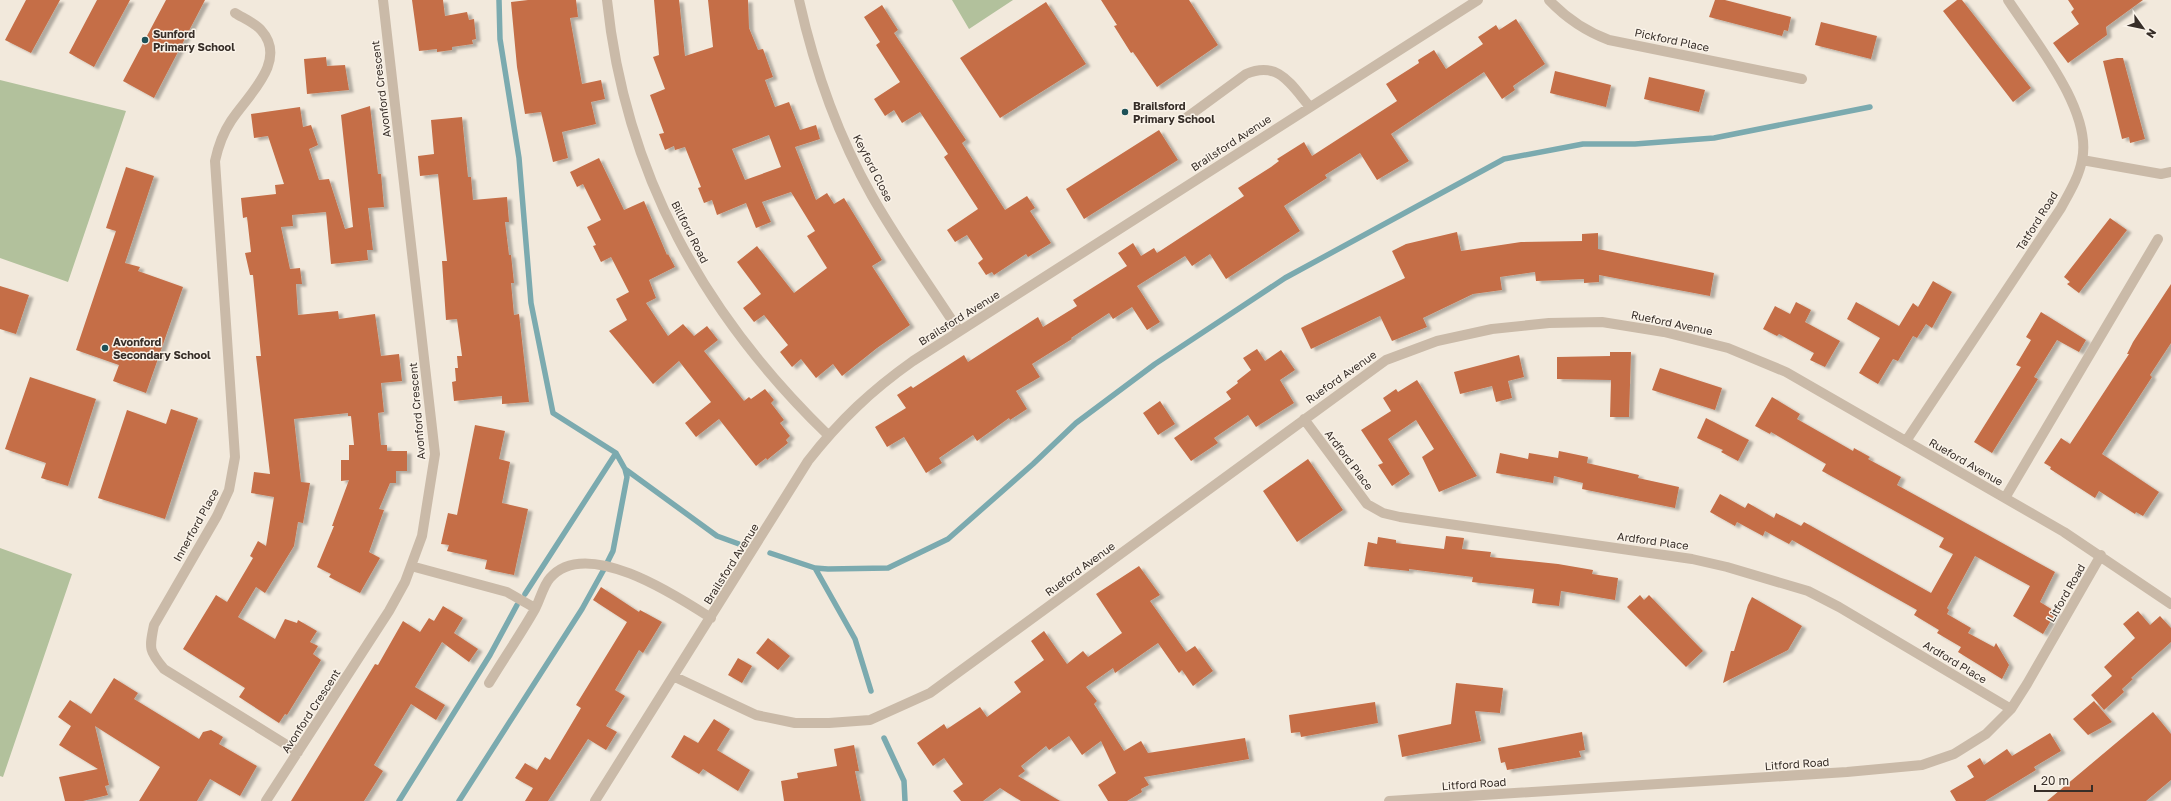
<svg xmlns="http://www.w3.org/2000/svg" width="2171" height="801" font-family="'Golos Text',sans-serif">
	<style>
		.green { fill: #b2c19c }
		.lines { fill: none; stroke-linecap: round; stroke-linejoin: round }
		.stream { stroke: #7baaaf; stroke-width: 5.5 }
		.building { fill: #c56e47; fill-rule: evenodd; filter: url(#shadow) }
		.minor { stroke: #cabaa8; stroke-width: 10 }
		.poi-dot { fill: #1e5158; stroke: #faf3e9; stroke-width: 1.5 }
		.labels { text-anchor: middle; stroke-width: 3; stroke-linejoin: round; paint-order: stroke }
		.poi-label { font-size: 11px; font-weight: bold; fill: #372e28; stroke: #faf3e9; text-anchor: start }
		.street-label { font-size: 11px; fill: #372e28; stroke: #faf3e9 }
	</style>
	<defs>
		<filter id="shadow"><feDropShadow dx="4.5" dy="2.5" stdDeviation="1" flood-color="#0004"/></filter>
	</defs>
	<rect width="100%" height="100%" fill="#f2e9dc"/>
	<path class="green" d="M952,0H1013L969,29Z
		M0,80L126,111L68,282L0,258Z
		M0,548L72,574L3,777L0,776Z"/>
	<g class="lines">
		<path class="stream" d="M499,0L500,39L519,158L531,303L553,413L616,453L625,469L717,536L739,544
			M770,553L815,568L855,639L871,691
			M815,568L828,569L888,568L948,539L1033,464L1076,423L1155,364L1285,278L1504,159L1583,144H1635L1714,138L1870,107
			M525,594L616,453
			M884,738L904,781L905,801
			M399,801L490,655L517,605
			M459,801L582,609L603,571L613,551L627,477L625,469"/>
	</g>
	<path class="building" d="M26,0H60L31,53L5,40Z
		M97,0H130L94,67L69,53Z
		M166,0H205L154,98L123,81Z
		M412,0H443L445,16L467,12L469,20L474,19L476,39L472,40L473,44L452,47V50L437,52V49L419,51Z
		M528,0H576L578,17L570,18L582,84L601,80L605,99L591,102L596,124L562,132L568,158L553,162L541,112L525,114L517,67L511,2Z
		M654,0H679L685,56L713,47L708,0H748L749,28L758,50L763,49L773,77L765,80L775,107L789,102L800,130L816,125L820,139L795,147L816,200L827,193L834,204L844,198L882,260L872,266L910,325L877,348L842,376L833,364L816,378L801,359L792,367L780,352L788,345L764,315L754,322L743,308L761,294L737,262L757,246L794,293L827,268L807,236L815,231L791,192L762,202L771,222L756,228L746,203L717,215L712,200L704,203L698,188L701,187L685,147L675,150L674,146L665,150L659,134L664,133L650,95L665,89L653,57L659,55ZM769,135L781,167L745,180L732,149Z
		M1101,0H1189L1218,45L1157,87L1133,52L1131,53L1114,26L1117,25Z
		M1715,0H1725L1791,17L1788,31L1784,30L1782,36L1709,17Z
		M1957,0H1962L2031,88L2013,102L1943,11Z
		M2068,0H2143L2106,27L2107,35L2068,63L2053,43L2079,24L2071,12L2074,9Z
		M1046,2L1086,64L1000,118L960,58Z
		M882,5L898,30L894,33L966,140L962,143L1005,210L1027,196L1035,208L1030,211L1051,243L1028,257L1026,254L994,275L992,272L986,275L978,263L983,259L967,235L955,242L947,230L978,209L944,157L948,154L920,112L902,123L894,110L885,116L874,99L900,82L876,45L880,42L864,17Z
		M1516,19L1545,64L1513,86L1515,90L1502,99L1484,72L1391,134L1409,161L1377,180L1360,153L1325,175L1327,178L1284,206L1300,231L1226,279L1210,254L1192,266L1185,256L1137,286L1160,322L1147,330L1132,307L1113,319L1109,313L1071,338L1072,339L1032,364L1040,377L1016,391L1027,409L1010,420L1009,418L977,441L973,435L939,458L942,463L926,473L904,437L887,447L875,427L906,408L897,395L911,386L913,388L964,355L968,362L1038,317L1043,327L1077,306L1073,300L1127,266L1118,253L1133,243L1141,256L1154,248L1157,253L1244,196L1238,188L1271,167L1279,161L1277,159L1304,142L1312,156L1397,101L1386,84L1419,63L1418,60L1434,50L1446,69L1483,44L1478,37L1496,25L1499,30Z
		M1821,22L1877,36L1871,59L1815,45Z
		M326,57L327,66L345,65L349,90L307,94L304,59Z
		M2117,58H2123L2145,139L2130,143L2129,137L2122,139L2103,61Z
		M1555,71L1611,85L1606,107L1550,93Z
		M1649,77L1705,90L1699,112L1644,99Z
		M370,106L378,174H381L384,207L368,208L373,250H367L368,260L331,264L326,212L292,215L293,226L281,227L290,269L300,268L302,284H296L298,315L338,311L339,319L375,314L381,356L399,354L402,381L381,383L384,412L378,413L381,445H387V451H407V471H396V483H390L379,509L384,510L369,552L380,558L360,593L329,577L331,574L317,567L334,526H332L349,480L341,481V460H349V445H354L351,416H348V413L294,419L301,482L310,483L303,523L298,522L294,546L265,593L256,587L238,617L275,639L285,619L297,623L298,620L317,631L310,642L318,646L313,654L321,660L287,715L285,714L279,723L239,697L245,688L183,649L216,595L227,602L253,558L250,556L258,541L266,546L274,497L251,493L254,472L270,474L256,356H261L253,275H250L245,253L251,252L247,217L243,218L241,198L276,194L275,185L284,184L268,136L254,138L251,114L300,107L303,127L311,125L318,145L309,149L319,180L329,179L345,229L353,227L341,115Z
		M462,117L468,177H471L473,200L507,197L509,222H505L509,255H511L514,283H511L514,315L519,314L529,402L502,404V396L454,401L452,382L456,381L455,368H458L457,356H462L457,319L446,320L442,261H447L438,174L420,176L418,156L434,154L431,120Z
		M1159,130L1178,160L1084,219L1066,189Z
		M599,158L624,210L644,201L667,255L668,254L675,267L649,280L656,298L646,303L668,336L683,324L694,336L707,326L718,340L704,351L744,401L749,397L751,399L765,389L774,400L771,403L784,420L780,423L790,436L786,440L788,443L767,460L766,458L756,466L719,419L696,437L685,423L711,402L679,361L653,384L609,331L627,320L616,299L629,292L611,257L601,262L593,246L596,245L587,227L601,220L583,184L577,187L570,172Z
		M126,167L154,176L125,263L140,267L138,271L183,287L146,393L113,381L119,365L76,350L116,231L106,228Z
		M2110,218L2127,230L2079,293L2067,284L2070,282L2064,277Z
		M1457,232L1461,251L1521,242L1582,241V234L1598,233V249L1714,273L1710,296L1599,275V282L1584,283V279L1536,281L1535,272L1500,277L1502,290L1473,294L1423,318L1427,327L1392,341L1380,316L1311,349L1301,328L1405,278L1392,251L1406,244Z
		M1933,281L1952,292L1932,328L1926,324L1917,338L1913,336L1898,361L1893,359L1878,384L1859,373L1880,338L1847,319L1856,302L1899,326L1913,303L1918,307Z
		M2171,284V343L2150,375L2152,377L2102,454L2159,492L2143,516L2136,512L2135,514L2099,491L2095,498L2050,469L2051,467L2044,463L2061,438L2070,444L2129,354H2127L2133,342Z
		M0,286L29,295L16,334L0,329Z
		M1796,302L1811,310L1805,322L1840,341L1825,367L1810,360L1814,353L1779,334L1777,336L1763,329L1775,306L1790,314Z
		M2041,312L2086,340L2079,352L2057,340L2034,377L2038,379L1992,453L1974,442L2021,367L2016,365L2031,340L2026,337Z
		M1257,349L1265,361L1281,350L1295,370L1280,380L1294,403L1256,427L1248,415L1214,438L1218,443L1191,461L1174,438L1231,399L1226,392L1238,383L1237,381L1251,370L1243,358Z
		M1610,352H1631L1629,417H1610L1611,380L1557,379V357L1610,356Z
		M1519,355L1524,377L1508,381L1512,398L1496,402L1492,386L1460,394L1454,372Z
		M1660,368L1722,388L1715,410L1652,390Z
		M30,377L96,399L68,486L41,478L46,463L5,449Z
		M1417,380L1477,476L1439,492L1422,457L1434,449L1416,420L1388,439L1410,474L1392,486L1378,465L1383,463L1361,430L1391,411L1383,398L1396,389L1398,392Z
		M1772,397L1800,414L1797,419L1853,451L1854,448L1870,457L1868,459L1901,477L1897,485L2055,572L2040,602L2056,612L2043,634L2013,616L2030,586L1975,556L1947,608L1949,610L1947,614L1971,628L1968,633L1994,647L1996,643L2009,665L2002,679L1958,652L1961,647L1937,633L1939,630L1914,615L1917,610L1792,540L1789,544L1765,531L1763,536L1737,522L1735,526L1710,512L1720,494L1745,508L1748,503L1774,518L1776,513L1801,526L1804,522L1931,593L1953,554L1939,547L1944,538L1822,471L1826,464L1771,432L1770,434L1755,426Z
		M1160,401L1175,424L1158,435L1143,413Z
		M171,409L198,418L165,519L98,498L127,410L166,424Z
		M1706,418L1749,440L1738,461L1721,452L1723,450L1697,438Z
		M475,425L505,431L499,459L510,462L502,503L528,509L514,575L485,569L487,560L447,551L449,545L441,544L448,513L457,515Z
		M1559,451L1588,457L1587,463L1639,475L1638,478L1679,487L1675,508L1582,489L1583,483L1554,476L1553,483L1496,473L1500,453L1528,459L1529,453L1558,458Z
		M1308,459L1343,510L1297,542L1263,491Z
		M1446,536L1464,538L1462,549L1491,552L1490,557L1558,564L1593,570L1592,574L1618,578L1615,600L1561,591L1559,606L1532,603L1534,589L1472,582L1473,577L1409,569V571L1364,566L1368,542L1377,544L1378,537L1396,540V543L1444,549Z
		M1139,566L1160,595L1150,601L1186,652L1195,646L1213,671L1193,686L1182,670L1179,673L1158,643L1115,673L1113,668L1086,687L1097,701L1094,704L1124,751L1141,741L1148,753L1245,738L1249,759L1144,777L1149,785L1141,789L1142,792L1127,801H1108L1098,785L1116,773L1101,741L1082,755L1069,736L1049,750L1046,746L1021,766L1025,771L1018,776L1060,801H1021L1000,788L983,801H961L953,791L963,784L944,758L933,766L917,743L944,724L947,729L980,707L987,717L1021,692L1014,682L1044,660L1031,641L1044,631L1067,664L1083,651L1088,657L1122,633L1096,594Z
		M601,587L639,612L640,610L662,622L643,653L639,650L615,690L625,696L606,726L617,732L606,750L588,739L548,801H525L533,788L515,778L525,763L537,770L545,757L550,760L581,708L576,705L627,622L593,600Z
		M1640,595L1644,600L1649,595L1703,651L1686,667L1627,607Z
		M1752,597L1802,626L1788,650L1723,683L1731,651H1734L1748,605Z
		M443,606L463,618L454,633L478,649L469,662L442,642L415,687L445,705L436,720L411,704L374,765L383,771L364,801H291L375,664L378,665L403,621L420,632L429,618L434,621Z
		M2138,611L2150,625L2160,616L2171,628V642L2131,678L2133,679L2122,689L2124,692L2104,710L2091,695L2112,676L2104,667L2135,638L2123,624Z
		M768,638L790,656L778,670L756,653Z
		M738,658L752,666L742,683L728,675Z
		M114,678L138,693L134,699L183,729L199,739L203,732L211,730L223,737L219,744L257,766L240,796L210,779L197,801H139L160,767L95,726L109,785L105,786L108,795L83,801H65L59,777L98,769L59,745L71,726L58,717L70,700L91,714Z
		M1456,683L1503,688L1500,713L1475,711L1481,741L1402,757L1398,735L1451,724Z
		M2094,701L2112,722L2088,735L2073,719Z
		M1375,702L1378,723L1301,737L1300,732L1291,733L1289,715Z
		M2153,712L2171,734V780L2146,801H2047Z
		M714,719L730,729L717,750L750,770L738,791L703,769L699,774L671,757L684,735L698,743Z
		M1582,732L1585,750L1579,751L1581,757L1507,770L1505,762L1501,763L1498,748Z
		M2050,733L2061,751L2034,767L2036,770L1985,801H1956L1950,791L1974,777L1967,766L1980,758L1984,765L2007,749L2012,756Z
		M854,745L859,771H855L861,801H784L781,781L798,778L797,773L837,766L834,749Z"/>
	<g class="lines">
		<path class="minor" d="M607,0C625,174 704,315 828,435
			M799,0C814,67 838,136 872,196C898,242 930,286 959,331
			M1549,0C1567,19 1585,31 1609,40L1802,79
			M235,13C243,18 255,23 261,30C289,61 247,96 231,121C223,133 218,147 215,161L235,457L229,490L217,516L154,625C149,649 149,651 164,669L298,752
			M1186,118L1246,74C1279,60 1291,85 1310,107
			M2082,160L2161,174L2171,172
			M1304,419L1367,504L1383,513L1400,517L1692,559L1727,567L1808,591L1839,607L2011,709
			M1906,441L2061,208C2069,193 2079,177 2082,160C2093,111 2034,40 2008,0
			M2005,498L2158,239
			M411,566L507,592L535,608
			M675,677L756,715L795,723H829L870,720L930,693L1386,360L1437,341L1492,329L1549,323L1602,322L1664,332L1728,348L1786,372L2064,532L2171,604
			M489,683C504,658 521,634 535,609C540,600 543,586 550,578C586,536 677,596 711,618
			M266,801L389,611L405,582L422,536L435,454L383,0
			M595,801L808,461C840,420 872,390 913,361L1478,0
			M1389,801L1847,772L1922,765L1954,754L1986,734L2011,709L2027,684L2101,555"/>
	</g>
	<g class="poi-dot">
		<circle cx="145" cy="40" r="4"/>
		<circle cx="1125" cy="112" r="4"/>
		<circle cx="105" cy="348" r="4"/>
	</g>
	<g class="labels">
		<g class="poi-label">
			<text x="153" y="38">Sunford<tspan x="153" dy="13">Primary School</tspan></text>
			<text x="1133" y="110">Brailsford<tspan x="1133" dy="13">Primary School</tspan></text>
			<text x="113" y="346">Avonford<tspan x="113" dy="13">Secondary School</tspan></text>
		</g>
		<g class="street-label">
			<text transform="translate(1672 40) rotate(12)" y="4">Pickford Place</text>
			<text transform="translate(381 89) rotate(-97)" y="4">Avonford Crescent</text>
			<text transform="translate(1231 143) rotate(-33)" y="4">Brailsford Avenue</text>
			<text transform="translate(873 168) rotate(63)" y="4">Keyford Close</text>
			<text transform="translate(2037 221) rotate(-58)" y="4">Tatford Road</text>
			<text transform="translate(690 232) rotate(63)" y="4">Billford Road</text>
			<text transform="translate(959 318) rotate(-32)" y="4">Brailsford Avenue</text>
			<text transform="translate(1672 323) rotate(12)" y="4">Rueford Avenue</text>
			<text transform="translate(1341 377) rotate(-35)" y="4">Rueford Avenue</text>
			<text transform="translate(417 411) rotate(-95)" y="4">Avonford Crescent</text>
			<text transform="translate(1349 460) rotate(53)" y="4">Ardford Place</text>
			<text transform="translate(1966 462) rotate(30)" y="4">Rueford Avenue</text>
			<text transform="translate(196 525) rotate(-61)" y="4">Innerford Place</text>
			<text transform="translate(1653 541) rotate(8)" y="4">Ardford Place</text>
			<text transform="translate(731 564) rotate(-58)" y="4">Brailsford Avenue</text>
			<text transform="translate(1080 569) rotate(-36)" y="4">Rueford Avenue</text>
			<text transform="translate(2066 593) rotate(-60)" y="4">Litford Road</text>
			<text transform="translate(1955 662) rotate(31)" y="4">Ardford Place</text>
			<text transform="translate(311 711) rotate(-57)" y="4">Avonford Crescent</text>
			<text transform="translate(1797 764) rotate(-4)" y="4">Litford Road</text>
			<text transform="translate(1474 784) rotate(-4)" y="4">Litford Road</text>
		</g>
	</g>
	<g transform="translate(2143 28) rotate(123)" stroke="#faf3e9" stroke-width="3" paint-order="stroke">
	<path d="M0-3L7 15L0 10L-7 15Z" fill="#372e28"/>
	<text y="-6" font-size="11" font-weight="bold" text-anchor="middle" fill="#372e28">N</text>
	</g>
	<path d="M2035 785v6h57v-6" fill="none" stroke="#372e28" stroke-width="2"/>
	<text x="2041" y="785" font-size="12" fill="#372e28" stroke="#faf3e9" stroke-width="3" paint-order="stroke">20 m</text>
</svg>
